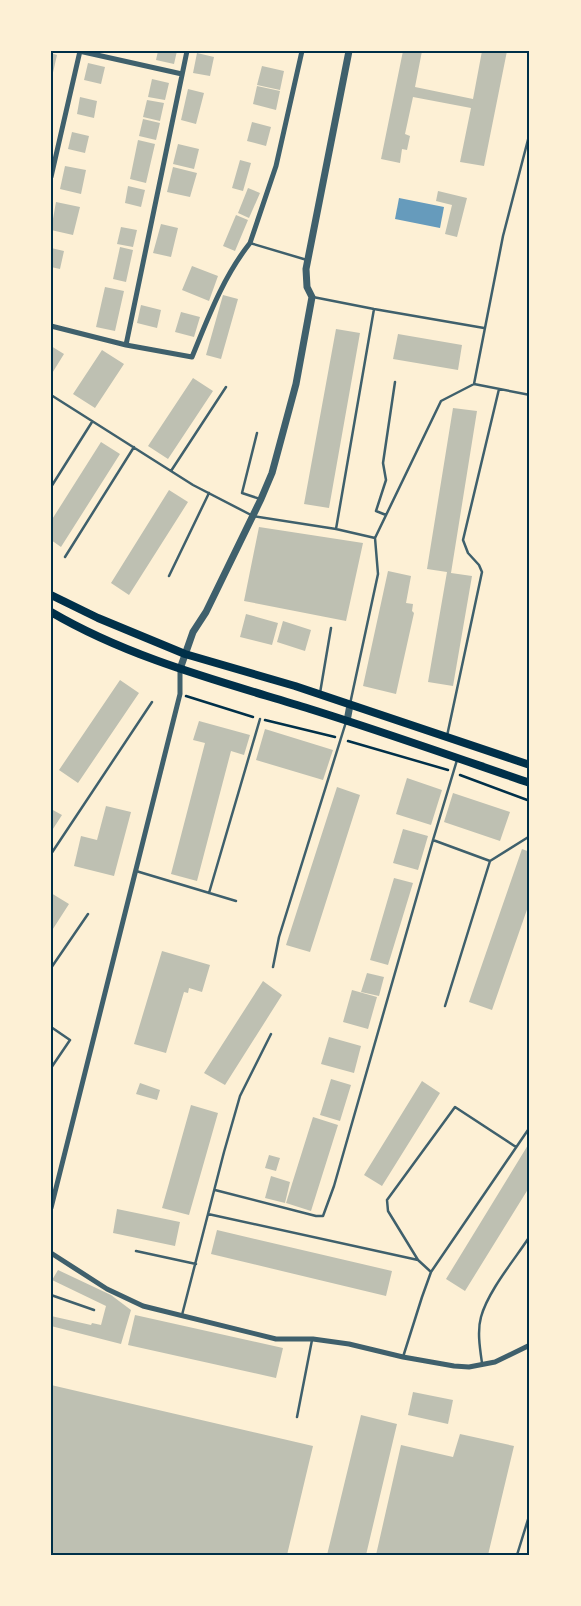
<svg xmlns="http://www.w3.org/2000/svg" width="581" height="1606" font-family="'Open Sans',sans-serif">
	<style>
		.water { fill: #669bbc }
		.building { fill: #bec0b2 }
		.lines { fill: none; stroke-linecap: round; stroke-linejoin: round }
		.path { stroke: #003049; stroke-width: 2.5 }
		.service { stroke: #3f606c; stroke-width: 2.5 }
		.minor { stroke: #3f606c; stroke-width: 5 }
		.tertiary { stroke: #3f606c; stroke-width: 7 }
		.secondary { stroke: #003049; stroke-width: 8 }
		.neatline { fill: none; stroke: #003049; stroke-width: 2 }
	</style>
	<rect width="100%" height="100%" fill="#fdf0d5"/>
	<path class="water" d="M399,198L444,207L440,228L395,219Z"/>
	<path class="building" d="M158,51H177L174,64L156,60Z
		M403,51H422L415,87L473,99L482,51H507L484,166L460,162L471,108L413,97L405,134L410,136L407,150L402,149L400,163L381,159Z
		M51,53L57,55L52,77H51Z
		M197,53L214,57L210,76L193,73Z
		M88,63L105,67L101,84L84,80Z
		M262,66L284,71L280,90L257,85Z
		M152,79L169,83L165,100L148,97Z
		M257,86L280,91L276,110L253,104Z
		M188,89L204,93L196,124L181,120Z
		M80,97L97,101L94,118L77,114Z
		M147,100L164,103L160,121L143,117Z
		M143,119L160,123L156,140L139,136Z
		M252,122L271,127L266,146L247,141Z
		M72,132L89,136L85,153L68,149Z
		M138,140L155,144L146,183L130,179Z
		M178,144L199,149L194,169L173,164Z
		M240,160L251,163L243,191L232,188Z
		M65,166L86,170L81,194L60,189Z
		M173,167L197,173L190,197L167,192Z
		M128,186L145,190L141,207L125,203Z
		M248,188L260,193L249,218L238,213Z
		M438,191L467,198L457,237L445,234L452,205L436,201Z
		M56,202L80,207L73,235L51,230Z
		M236,215L248,220L235,251L223,246Z
		M161,224L178,228L171,257L153,253Z
		M121,227L137,230L133,247L117,244Z
		M120,247L133,250L126,282L113,279Z
		M51,248L64,251L60,269L51,267Z
		M192,266L218,276L209,301L182,290Z
		M105,287L124,291L115,331L96,327Z
		M223,295L238,299L221,359L206,355Z
		M141,305L161,310L157,328L137,323Z
		M181,312L200,317L194,337L175,332Z
		M336,329L360,333L329,508L304,504Z
		M398,334L462,345L458,370L393,359Z
		M51,346L64,354L51,375Z
		M102,350L124,364L95,408L73,394Z
		M193,378L213,391L168,459L148,446Z
		M453,408L477,411L451,573L472,576L453,686L428,682L447,572L427,569Z
		M101,442L120,454L61,547L51,540V521Z
		M169,490L188,502L129,595L111,583Z
		M259,527L363,543L346,621L244,601Z
		M388,571L411,576L406,603L413,604L412,611L414,613L396,694L363,686Z
		M246,614L278,623L272,645L240,637Z
		M283,621L311,630L305,651L277,642Z
		M120,680L139,693L78,783L59,770Z
		M199,721L250,735L244,755L231,751L197,881L171,874L205,743L193,740Z
		M265,729L333,750L323,780L256,760Z
		M407,778L442,790L431,825L396,814Z
		M337,787L360,795L310,952L286,945Z
		M453,793L510,812L500,841L444,822Z
		M106,806L131,812L114,876L74,866L81,836L97,840Z
		M51,809L62,815L51,832Z
		M403,829L428,836L418,870L393,863Z
		M522,849L530,852V901L492,1010L469,1002Z
		M394,878L413,883L388,965L370,960Z
		M51,893L69,904L51,932Z
		M162,951L210,965L202,992L189,988L188,993L184,992L166,1053L134,1044Z
		M367,973L384,977L379,996L361,992Z
		M263,981L282,995L225,1085L204,1073Z
		M352,990L377,997L368,1029L343,1022Z
		M329,1037L361,1046L354,1073L321,1064Z
		M331,1079L351,1085L340,1121L320,1115Z
		M422,1081L440,1093L382,1186L364,1175Z
		M140,1083L160,1090L157,1100L136,1094Z
		M191,1105L218,1113L189,1215L162,1208Z
		M313,1117L338,1125L311,1211L286,1203Z
		M528,1145L530,1146V1186L465,1291L446,1279Z
		M269,1155L280,1158L276,1171L265,1168Z
		M271,1176L290,1182L285,1203L265,1198Z
		M117,1209L180,1222L175,1246L113,1233Z
		M217,1230L392,1271L386,1296L211,1254Z
		M58,1270L111,1295L131,1310L121,1344L51,1326V1316L91,1325L92,1323L101,1325L106,1306L52,1280Z
		M135,1315L283,1348L276,1378L128,1345Z
		M51,1385L313,1446L287,1555H51Z
		M413,1392L453,1400L448,1424L408,1415Z
		M361,1415L397,1424L366,1555H327Z
		M460,1434L514,1446L488,1555H376L401,1445L453,1457Z"/>
	<g class="lines">
		<path class="path" d="M186,696L253,717
			M265,720L335,737
			M348,741L448,770
			M460,775L530,801"/>
		<path class="service" d="M250,243L307,260
			M313,297L374,309L484,328
			M474,384L530,395
			M51,395L193,485L253,516L336,529L375,538
			M257,433L242,493L260,499
			M171,471L226,387
			M51,487L92,422
			M386,515L376,511L386,480L383,463L395,382
			M336,529L374,309
			M65,557L134,447
			M169,576L209,493
			M320,693L331,628
			M350,704L378,574L375,538L441,401L474,384L503,236L530,132
			M447,736L482,572L479,565L468,553L463,540L499,389
			M433,840L490,861
			M51,854L152,702
			M136,871L236,901
			M209,893L260,719
			M273,967L279,937L346,722
			M51,968L88,914
			M445,1006L490,861L530,836
			M51,1027L70,1040L51,1068
			M215,1190L316,1216H323L334,1186L433,840L457,760
			M208,1214L418,1260
			M136,1251L196,1264
			M431,1272L418,1260L388,1211L387,1200L455,1107L516,1147
			M51,1295L94,1310
			M182,1315L224,1152L240,1096L271,1034
			M403,1357L422,1297L431,1272L530,1127
			M482,1363C480,1349 477,1331 481,1317C488,1291 515,1259 530,1236
			M297,1417L312,1340
			M517,1555L530,1513"/>
		<path class="minor" d="M79,51L182,74
			M51,177L80,51
			M51,326L126,345L192,357C208,318 223,277 250,243L276,166L302,51
			M126,345L187,51
			M51,1208L180,694V669
			M51,1253L107,1289L143,1306L276,1339H313L349,1344L403,1357L454,1366L469,1367L495,1362L530,1345"/>
		<path class="tertiary" d="M180,669L193,632L206,612L261,499L272,473L296,384L312,297L307,287L306,269L349,51
			M347,721L350,705"/>
		<path class="secondary" d="M51,595L98,618L185,654L295,686L530,765
			M51,612C131,659 223,682 310,709C384,732 457,758 530,783"/>
	</g>
	<rect width="581" height="1606" fill="none" stroke="#fdf0d5" stroke-width="105"/>
	<rect x="52" y="52" width="476" height="1502" class="neatline"/>
</svg>
